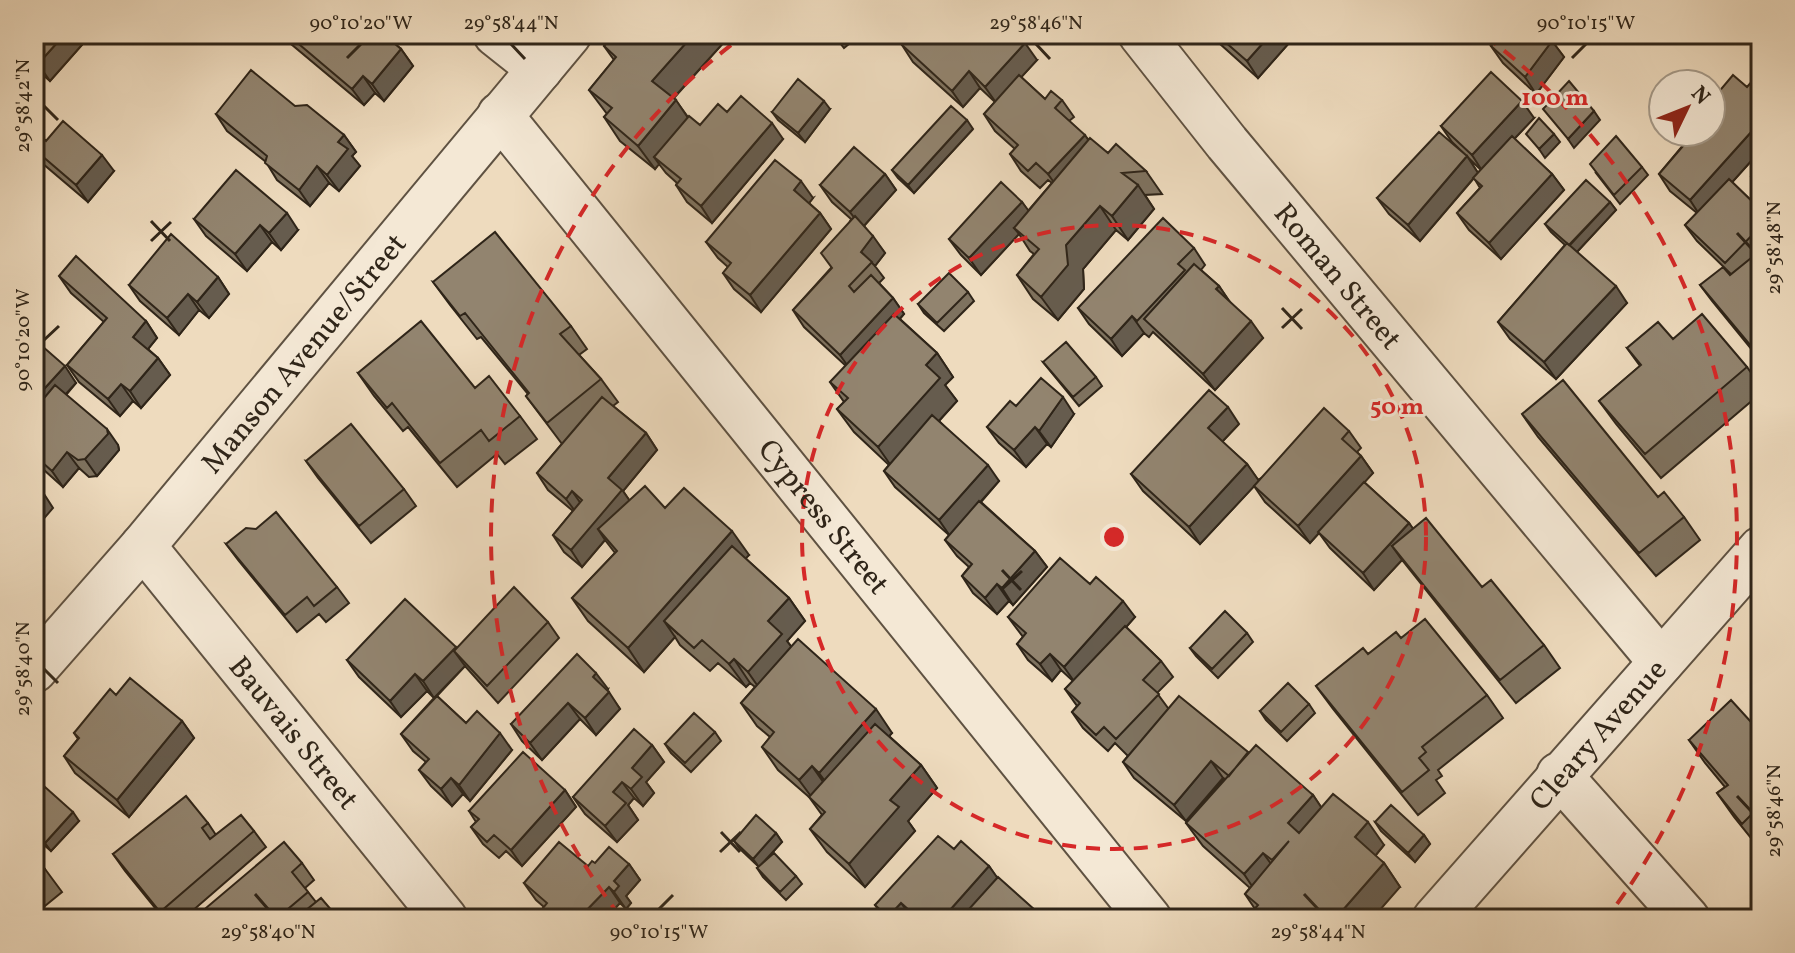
<svg xmlns="http://www.w3.org/2000/svg" width="1795" height="953" font-family="Vollkorn,serif">
	<style>
		.lines { fill: none; stroke-linecap: round; stroke-linejoin: round }
		.minor-casing { stroke: #5f5242; stroke-width: 48 }
		.tertiary-casing { stroke: #5f5242; stroke-width: 48 }
		.minor { stroke: #f4e8d5; stroke-width: 44 }
		.tertiary { stroke: #f4e8d5; stroke-width: 44 }
		.wall { fill: #7e725f; stroke: #2f2519; stroke-width: 2 }
		.shaded-wall { fill: #665c4e; stroke: #2f2519; stroke-width: 2 }
		.building { fill: #92846f; stroke: #2f2519; stroke-width: 2 }
		.ticks { fill: none; stroke: #2f2519; stroke-width: 3 }
		.ring { fill: none; stroke: #d62828; stroke-width: 4; stroke-dasharray: 14 10 }
		.labels { text-anchor: middle; stroke-width: 6; stroke-linejoin: round; paint-order: stroke }
		.street-label { font-size: 30px; fill: #2f2519; stroke: #f4e8d5 }
		.centre { fill: #d62828; stroke: #f4e8d5; stroke-width: 4 }
		.ring-label { font-size: 24px; text-anchor: middle; font-weight: bold; fill: #d62828; stroke: #f4e8d5; stroke-width: 6; stroke-linejoin: round; paint-order: stroke }
		.neatline { fill: none; stroke: #2f2519; stroke-width: 3 }
		.ticks-label { font-size: 20px; text-anchor: middle; fill: #2f2519 }
	</style>
	<rect width="100%" height="100%" fill="#eedbbe"/>
	<filter id="stains"><feTurbulence type="fractalNoise" baseFrequency=".0025" numOctaves="4"/><feColorMatrix values="0 0 0 0 .2 0 0 0 0 .09 0 0 0 0 .02 0 0 0 .5 -.17"/></filter>
	<radialGradient id="worn" r=".72"><stop offset=".6" stop-color="#630" stop-opacity="0"/><stop offset="1" stop-color="#630" stop-opacity=".3"/></radialGradient>
	<g class="lines">
		<defs>
			<g id="minor">
				<path d="M496,34L540,69"/>
				<path id="s1" d="M1141,34L1227,143L1661,662"/>
				<path id="s2" d="M500,115L1149,919"/>
				<path id="s3" d="M143,546L445,919"/>
				<path id="s4" d="M34,670L143,546L569,34"/>
				<path d="M1559,775L1687,919"/>
			</g>
			<g id="tertiary">
				<path id="s5" d="M1435,919L1761,549"/>
			</g>
		</defs>
		<use href="#minor" class="minor-casing"/>
		<use href="#tertiary" class="tertiary-casing"/>
		<use href="#minor" class="minor"/>
		<use href="#tertiary" class="tertiary"/>
	</g>
	<path class="wall" d="M34,34L88,38L50,81L34,67Z
		M284,34H383L401,49L413,66L384,101L375,93L364,105L291,44Z
		M615,34H722L726,40L674,98L688,117L700,125L727,112L783,139L712,223L687,202L676,185L677,183L666,173L659,164L655,169L620,141L604,117L607,114L589,90L614,60L604,46Z
		M833,34H861L844,48Z
		M1213,34H1297L1258,78L1219,43Z
		M1552,41L1564,57L1536,94L1503,63L1491,46Z
		M902,45L1037,60L1021,77L1045,99L1062,100L1074,117L1069,121L1089,140L1108,153L1146,171L1162,194L1145,195L1154,209L1128,240L1116,230L1083,269L1084,289L1058,320L1033,299L1017,275L1034,254L1030,251L1019,234L981,275L961,255L949,239L1022,202L1028,211L1052,183L1048,180L1040,188L1021,171L1010,154L1015,149L995,131L984,114L995,102L980,88L963,107L913,62Z
		M1761,83V150L1732,182L1761,210V361L1712,301L1700,285L1731,274L1697,241L1685,225L1697,213L1670,191L1659,174L1694,132H1711L1747,87Z
		M295,106L344,135L356,152L352,156L360,166L339,191L329,183L310,206L277,180L266,162L227,131L216,114Z
		M830,109L805,142L778,120L772,112Z
		M1534,118L1514,139L1552,174L1564,190L1501,259L1469,230L1457,213L1480,188L1474,178L1420,241L1389,214L1377,198L1467,156L1478,173L1481,170L1452,142L1441,126Z
		M973,129L914,193L898,178L892,170Z
		M46,141L114,171L88,202L42,163L34,151V143Z
		M1642,167L1648,175L1620,204L1596,173Z
		M885,174L896,190L864,226L885,253L875,266L884,278L879,283L893,298L904,314L900,319L937,353L953,377L945,385L957,401L939,421L999,481L981,502L1035,551L1047,567L1013,605L1009,601L997,614L973,593L962,576L969,567L957,556L945,540L949,535L895,487L884,471L889,465L854,432L837,409L844,402L830,382L846,366L804,327L793,310L831,268L851,219L832,202L820,185Z
		M813,198L809,203L820,213L831,229L761,312L734,289L723,273L728,267L718,258L706,242Z
		M1610,202L1616,210L1577,252L1627,303L1556,379L1510,339L1498,322L1565,245L1551,232L1545,224Z
		M194,219L298,230L281,250L272,242L247,271L206,236Z
		M1194,248L1205,265L1201,270L1219,286L1229,301L1263,338L1215,390L1153,332L1149,337L1144,333L1122,356L1089,324L1078,308Z
		M59,276L146,321L157,338L148,349L158,358L170,375L141,408L133,401L120,416L79,382L67,365L104,322L71,293Z
		M218,277L229,294L209,318L199,310L179,335L140,301L129,285Z
		M433,282L571,326L587,349L579,355L601,379L618,402L613,406L646,433L657,450L623,491L629,500L665,508L749,555L745,558L789,598L805,621L787,641L791,646L892,733L889,736L921,765L937,788L908,821L915,831L865,887L827,852L810,829L822,815L809,797L778,770L762,747L770,737L757,726L741,703L755,687L750,683L746,687L718,663L710,671L680,645L675,637L644,672L588,621L572,598L615,553L605,540L582,567L564,552L553,535L573,511L548,490L537,473L562,444L526,396L528,394L481,337L477,339L450,305Z
		M968,292L974,301L944,331L924,313L918,304Z
		M34,339L76,383L66,395L118,445L119,450L97,476L89,477L79,468L63,487L34,461Z
		M1627,348L1747,367L1761,387V393L1661,478L1616,424L1599,401L1640,366Z
		M1043,362L1096,377L1102,386L1079,406Z
		M358,373L475,388L520,416L537,439L505,464L497,454L457,487L408,427L403,431L374,396Z
		M1016,406L1074,414L1051,447L1047,444L1026,467L999,443L987,427Z
		M1522,414L1658,497L1684,517L1700,540L1656,576L1538,437Z
		M1239,424L1222,442L1247,464L1258,480L1349,431L1361,448L1357,452L1361,456L1373,473L1364,482L1409,523L1413,529L1482,587L1544,645L1560,668L1516,703L1402,560L1374,590L1330,548L1319,533L1310,543L1265,502L1254,486L1200,544L1143,491L1131,474Z
		M306,461L404,489L416,506L371,543L318,478Z
		M226,544L337,587L349,603L326,622L319,614L297,632L238,560Z
		M1090,584L1135,617L1126,627L1161,661L1173,677L1157,693L1168,708L1249,753L1313,795L1321,807L1384,845L1375,856L1384,863L1400,887L1255,909L1245,894L1250,888L1203,846L1186,823L1225,779L1223,778L1186,821L1134,778L1123,762L1128,756L1115,743L1108,751L1083,728L1072,712L1077,706L1065,689L1073,681L1061,670L1052,681L1028,660L1017,644L1023,637L1008,617Z
		M548,622L559,638L498,703L465,666L437,696L466,723L512,750L470,801L463,794L452,806L431,786L419,770L426,762L413,751L401,734L434,698L427,691L401,717L359,677L347,660L457,649Z
		M1247,633L1253,642L1218,678L1196,656L1190,648Z
		M1401,638L1487,695L1503,718L1438,770L1442,776L1436,780L1445,793L1418,815L1333,709L1316,686L1368,654Z
		M608,689L607,691L620,709L596,735L580,719L542,760L522,741L511,724Z
		M116,695L182,721L194,738L129,817L75,773L64,756L78,739L74,733Z
		M1309,704L1315,713L1287,741L1266,720L1260,711Z
		M715,732L721,741L691,772L671,753L665,744Z
		M1761,733V845L1759,848L1734,817L1717,793L1725,787L1705,763L1689,740Z
		M652,745L664,762L646,782L654,793L643,806L634,798L628,805L638,820L617,842L585,814L573,797Z
		M565,790L576,807L522,866L506,851L499,858L483,844L471,827L476,822L469,811Z
		M34,798L79,821L51,851L34,836Z
		M1375,822L1424,835L1430,844L1415,862L1381,831Z
		M208,823L216,835L254,831L266,847L183,919H164L125,871L113,854Z
		M776,833L782,842L764,862L796,876L802,884L786,900L763,877L757,868L759,867L740,849L734,841Z
		M954,849L989,866L997,878L1045,919H885L875,905Z
		M34,855L45,869L62,892L34,915Z
		M302,863L314,880L305,888L316,902L339,919H193Z
		M595,863L629,864L640,880L626,896L631,903L626,909L620,903L605,919H544L539,913L544,907L536,900L524,883L588,866Z"/>
	<path class="shaded-wall" d="M65,34H85L88,38L50,81L38,64Z
		M225,34H232L228,39Z
		M694,34H722L726,40L668,104L652,81Z
		M1271,34H1297L1258,78L1247,61Z
		M1552,41L1564,57L1536,94L1525,77Z
		M1025,43L1037,60L997,104L985,87Z
		M401,49L413,66L384,101L372,84Z
		M969,71L980,88L963,107L952,91Z
		M363,76L375,93L364,105L352,89Z
		M676,100L692,124L654,157L659,164L655,169L638,146Z
		M824,101L830,109L805,142L798,133Z
		M1522,101L1534,118L1483,172L1472,155Z
		M1594,111L1600,120L1574,148L1568,139Z
		M967,120L973,129L914,193L908,185Z
		M1761,121V150L1701,217L1690,200Z
		M772,123L783,139L712,223L701,206Z
		M1554,134L1560,142L1545,158L1539,149Z
		M344,135L356,152L352,156L360,166L339,191L327,175L338,142Z
		M1085,135L1096,152L1060,191L1048,174Z
		M102,155L114,171L88,202L76,185Z
		M1467,156L1478,173L1420,241L1408,225Z
		M317,166L329,183L310,206L299,190Z
		M885,174L896,190L862,228L850,212Z
		M1552,174L1564,190L1501,259L1489,243Z
		M801,181L813,198L806,207L794,190Z
		M1138,185L1154,209L1128,240L1112,216Z
		M1022,202L1034,218L1014,228L1019,234L981,275L969,258Z
		M1610,202L1616,210L1575,254L1569,246Z
		M1100,206L1116,230L1083,269L1084,289L1058,320L1041,297L1066,245Z
		M287,213L298,230L281,250L269,233Z
		M820,213L831,229L761,312L750,295Z
		M260,225L272,242L247,271L235,254Z
		M873,236L885,253L875,266L861,252Z
		M218,277L229,294L209,318L197,302Z
		M1219,286L1230,302L1216,289Z
		M1616,286L1627,303L1556,379L1544,362Z
		M188,294L199,310L179,335L167,318Z
		M893,298L904,314L852,372L840,355Z
		M1132,316L1144,333L1122,356L1111,339Z
		M146,321L157,338L144,354L133,337Z
		M1251,321L1263,338L1215,390L1203,374Z
		M937,353L953,377L945,385L957,401L894,470L878,447L926,365Z
		M158,358L170,375L141,408L130,391Z
		M65,366L76,383L40,422L34,413V400Z
		M121,384L133,401L120,416L108,399Z
		M1063,397L1074,414L1051,447L1039,431Z
		M1228,407L1239,424L1219,445L1208,428Z
		M1035,427L1047,444L1026,467L1014,450Z
		M107,429L118,445L119,450L97,476L85,459Z
		M646,433L657,450L623,491L634,507L598,529L605,540L582,567L571,550L608,478Z
		M67,452L79,468L63,487L52,471Z
		M1361,456L1373,473L1310,543L1298,526Z
		M1247,464L1259,481L1200,544L1189,527Z
		M988,465L999,481L950,536L939,520Z
		M35,480L53,508L34,530V481Z
		M572,491L584,508L578,515L566,499Z
		M1409,523L1421,540L1392,546L1402,560L1374,590L1363,573Z
		M732,531L749,555L678,634L664,621L675,637L644,672L628,648Z
		M1035,551L1047,567L1013,605L1002,588Z
		M997,584L1009,601L997,614L985,598Z
		M789,598L805,621L787,641L799,657L764,695L748,672L768,621Z
		M1123,601L1135,617L1076,684L1064,667Z
		M456,647L467,663L454,651L465,666L434,698L423,681Z
		M1050,654L1061,670L1052,681L1040,664Z
		M734,659L750,683L746,687L729,664Z
		M596,673L608,689L604,694L593,677Z
		M415,674L427,691L401,717L390,701Z
		M609,692L620,709L596,735L585,718Z
		M568,703L580,719L542,760L530,743Z
		M876,709L892,733L836,796L819,773Z
		M182,721L194,738L129,817L117,800Z
		M500,733L512,750L470,801L459,785Z
		M652,745L664,762L646,782L654,793L643,806L631,789L632,768Z
		M1211,761L1223,778L1186,821L1174,805Z
		M921,765L937,788L908,821L915,831L865,887L849,864L890,800Z
		M812,766L828,789L816,803L799,780Z
		M451,778L463,794L452,806L441,789Z
		M622,782L634,798L628,805L638,820L617,842L605,826L613,792Z
		M565,790L576,807L522,866L511,850Z
		M1313,795L1329,819L1304,846L1288,823Z
		M73,812L79,821L51,851L45,843Z
		M1368,822L1384,845L1371,861L1355,837Z
		M776,833L782,842L759,867L753,859Z
		M1424,835L1430,844L1415,862L1408,853Z
		M1263,853L1280,876L1260,898L1244,874Z
		M1384,863L1400,887L1372,919H1335Z
		M629,864L640,880L626,896L631,903L626,909L614,892V881Z
		M989,866L1001,883L968,919H942Z
		M609,887L620,903L605,919H578Z
		M901,903L913,919H890L888,917Z"/>
	<path class="building" d="M34,34H65L38,64L34,61Z
		M287,34H383L401,49L372,84L363,76L352,89Z
		M615,34H694L652,81L676,100L638,146L604,117L612,108L589,90L616,57L604,46Z
		M912,34H1016L1025,43L985,87L969,71L952,91L902,45Z
		M1216,34H1271L1247,61Z
		M1501,34H1545L1552,41L1525,77L1491,46Z
		M251,70L295,106L307,105L344,135L338,142L348,149L327,175L317,166L299,190L265,163L267,156L216,114Z
		M1491,72L1522,101L1472,155L1441,126Z
		M1019,75L1045,99L1051,91L1062,100L1055,108L1085,135L1048,174L1036,163L1028,171L1010,154L1018,145L984,114Z
		M1733,75L1747,87L1755,78L1761,83V121L1690,200L1659,174L1695,132H1711V101Z
		M798,79L824,101L798,133L772,112Z
		M1569,81L1594,111L1568,139L1543,109Z
		M741,96L772,123L701,206L676,185L681,179L654,157L689,116L700,125L718,104L727,112Z
		M951,106L967,120L908,185L892,170Z
		M1539,118L1554,134L1539,149L1526,134Z
		M63,121L102,155L76,185L34,149V143L40,135L46,141Z
		M1439,132L1467,156L1408,225L1377,198Z
		M1512,136L1552,174L1489,243L1457,213L1482,186L1473,178Z
		M1616,136L1642,167L1614,195L1590,164Z
		M1090,138L1108,153L1116,144L1146,171L1122,173L1138,185L1112,216L1100,206L1066,245L1068,265L1041,297L1017,275L1039,249L1014,228Z
		M854,147L885,174L850,212L820,185Z
		M775,160L801,181L794,190L820,213L750,295L723,273L731,263L706,242Z
		M1761,169V189L1751,177Z
		M236,170L287,213L269,233L260,225L235,254L194,219Z
		M1729,179L1761,210V226L1725,263L1685,225Z
		M1586,180L1610,202L1569,245L1545,224Z
		M1001,182L1022,202L969,258L949,239Z
		M855,216L873,236L861,252L872,262L849,286L854,292L871,275L893,298L840,355L793,310L832,268L821,253Z
		M1163,218L1194,248L1178,264L1185,270L1137,321L1132,316L1111,339L1078,308Z
		M495,232L571,326L560,334L601,379L547,423L526,396L529,393L465,313L460,316L433,282Z
		M171,234L218,277L197,302L188,294L167,318L129,285Z
		M1567,243L1616,286L1544,362L1498,322Z
		M1761,250V358L1700,285L1723,267L1730,275Z
		M76,256L146,321L133,337L158,358L130,391L121,384L108,399L67,365L107,318L59,276Z
		M1194,264L1219,286L1216,289L1251,321L1203,374L1144,319Z
		M949,273L968,292L937,323L918,304Z
		M894,314L937,353L926,365L940,378L878,447L837,409L848,398L830,382Z
		M1702,314L1747,367L1645,454L1599,401L1641,365L1627,348L1658,322L1673,339Z
		M421,321L475,388L489,376L520,416L489,441L481,430L440,463L392,403L387,408L358,373Z
		M34,339L65,366L34,400Z
		M1066,342L1096,377L1073,397L1043,362Z
		M1041,378L1063,397L1039,431L1035,427L1014,450L987,427L1010,401L1016,406Z
		M1563,380L1658,497L1664,492L1684,517L1639,553L1522,414Z
		M55,385L107,429L108,434L85,459L78,460L67,452L52,471L34,455V410Z
		M1209,390L1228,407L1208,428L1247,464L1189,527L1131,474Z
		M602,397L646,433L608,478L622,490L571,550L553,535L582,500L572,491L566,499L537,473Z
		M1324,408L1349,431L1342,439L1361,456L1298,526L1254,486Z
		M932,415L988,465L939,520L884,471Z
		M351,424L404,489L359,526L306,461Z
		M1364,482L1409,523L1363,573L1318,532Z
		M34,485L41,491L34,500Z
		M645,486L665,508L684,488L732,531L628,648L572,598L617,551L598,529Z
		M979,501L1035,551L1002,588L997,584L985,598L962,576L972,564L945,540Z
		M276,512L337,587L314,606L307,597L285,615L226,544L246,528L256,529Z
		M1426,518L1482,587L1491,580L1544,645L1500,680L1392,546Z
		M732,546L789,598L768,621L782,634L748,672L734,659L729,664L702,640L694,648L664,621Z
		M1060,558L1090,584L1096,577L1123,601L1064,667L1050,654L1040,664L1017,644L1026,633L1008,617Z
		M514,587L548,622L487,686L454,651Z
		M405,599L456,647L423,681L415,674L390,701L347,660Z
		M1225,611L1247,633L1212,669L1190,648Z
		M1425,619L1487,695L1422,747L1426,752L1419,758L1429,770L1402,792L1316,686L1363,648L1368,654L1396,632L1401,638Z
		M1125,626L1161,661L1143,680L1159,694L1116,739L1104,727L1096,735L1072,712L1080,703L1065,689Z
		M798,639L876,709L819,773L812,766L799,780L762,747L774,732L741,703Z
		M577,654L596,673L593,677L609,692L585,718L568,703L530,743L511,724Z
		M130,678L182,721L117,800L64,756L79,738L74,733L110,689L116,695Z
		M1288,683L1309,704L1281,732L1260,711Z
		M437,696L466,723L477,711L500,733L459,785L451,778L441,789L419,770L429,759L401,734Z
		M1179,696L1248,752L1229,776L1211,761L1174,805L1123,762Z
		M1731,700L1761,733V813L1757,809L1742,824L1717,793L1728,785L1689,740Z
		M694,713L715,732L685,763L665,744Z
		M875,724L921,765L890,800L899,807L849,864L810,829L825,812L809,797Z
		M634,729L652,745L632,768L642,777L631,789L622,782L613,792L626,803L605,826L573,797Z
		M1256,745L1313,795L1288,823L1299,833L1333,794L1368,822L1355,837L1384,863L1335,919H1246L1258,905L1245,894L1289,841L1272,860L1263,853L1244,874L1186,823Z
		M523,752L565,790L511,850L494,835L487,842L471,827L479,819L469,811Z
		M45,787L73,812L45,843L34,833V798Z
		M186,796L208,823L202,828L210,839L241,815L254,831L160,912L113,854Z
		M1391,805L1424,835L1408,853L1375,822Z
		M756,815L776,833L753,859L734,841Z
		M938,836L954,849L961,841L989,866L942,919H919L901,903L888,917L875,905Z
		M284,842L302,863L292,872L308,892L276,919H193Z
		M559,842L588,866L592,861L595,863L609,847L629,864L614,881L619,886L614,892L609,887L578,919H547L539,913L547,903L524,883Z
		M774,853L796,876L780,892L757,868Z
		M34,855L45,869L34,878Z
		M998,877L1045,919H960Z
		M321,898L339,919H295Z
		M826,911L834,919H818Z
		M1610,911L1617,919H1602Z
		M625,912L633,919H620Z"/>
	<path class="ticks" d="M511,44L525,59M1036,44L1050,59M347,58L361,44M1572,58L1586,44M44,106L58,120M151,221L170,241M1737,233L1751,248M151,241L171,222M1282,308L1302,329M1282,328L1302,309M44,340L59,326M1002,570L1021,590M1001,590L1022,571M44,669L58,683M1737,796L1751,811M721,832L740,852M720,852L741,832M255,894L268,909M1304,894L1318,909M659,909L673,895"/>
	<g class="ring">
		<circle cx="1114" cy="537" r="312"/>
		<path d="M620 916A623 623 0 0 1 743 36M1485 36A623 623 0 0 1 1608 916"/>
	</g>
	<g class="labels">
		<g class="street-label">
			<text dy="10" stroke="none"><textPath href="#s1" startOffset="312">Roman Street</textPath></text>
			<text dy="10" stroke="none"><textPath href="#s4" startOffset="416">Manson Avenue/Street</textPath></text>
			<text dy="10" stroke="none"><textPath href="#s2" startOffset="516">Cypress Street</textPath></text>
			<text dy="10" stroke="none"><textPath href="#s3" startOffset="240">Bauvais Street</textPath></text>
			<text dy="10" stroke="none"><textPath href="#s5" startOffset="246">Cleary Avenue</textPath></text>
		</g>
	</g>
	<circle cx="1114" cy="537" r="12" class="centre"/>
	<g class="ring-label">
		<text x="1555" y="105">100 m</text>
		<text x="1397" y="414">50 m</text>
	</g>
	<rect width="1795" height="953" fill="none" stroke="#eedbbe" stroke-width="88"/>
	<g transform="translate(1687 108) rotate(47)"><circle r="38" fill="#f4e8d5" stroke="#a59a8a" stroke-width="2"/>
	<path d="M0-6L14 30L0 20L-14 30Z" fill="#8f2418"/>
	<text y="-12" font-size="22" font-weight="bold" text-anchor="middle" fill="#2f2519">N</text>
	</g>
	<rect x="44" y="44" width="1707" height="865" class="neatline"/>
	<g class="ticks-label">
		<text x="361" y="29">90°10'20"W</text>
		<text x="511" y="29">29°58'44"N</text>
		<text x="1036" y="29">29°58'46"N</text>
		<text x="1586" y="29">90°10'15"W</text>
		<text transform="translate(22 106) rotate(-90)" y="7">29°58'42"N</text>
		<text transform="translate(1773 248) rotate(-90)" y="7">29°58'48"N</text>
		<text transform="translate(22 340) rotate(-90)" y="7">90°10'20"W</text>
		<text transform="translate(22 669) rotate(-90)" y="7">29°58'40"N</text>
		<text transform="translate(1773 811) rotate(-90)" y="7">29°58'46"N</text>
		<text x="268" y="938">29°58'40"N</text>
		<text x="659" y="938">90°10'15"W</text>
		<text x="1318" y="938">29°58'44"N</text>
	</g>
	<rect width="100%" height="100%" filter="url(#stains)"/>
	<rect width="100%" height="100%" fill="url(#worn)"/>
</svg>
